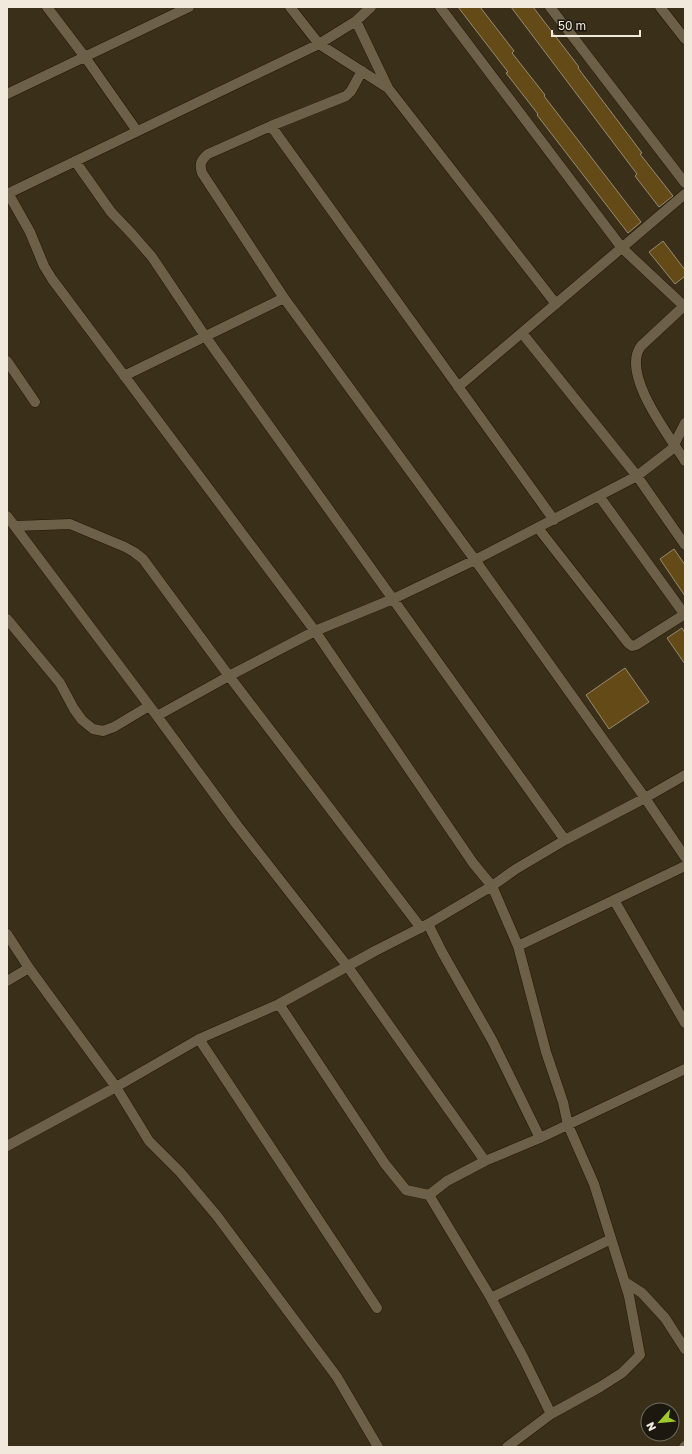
<svg xmlns="http://www.w3.org/2000/svg" width="692" height="1454" font-family="'Golos Text',sans-serif">
	<style>
		.building { fill: #634a16; stroke: #988b72 }
		.lines { fill: none; stroke-linecap: round; stroke-linejoin: round }
		.street-casing { stroke: #211703; stroke-width: 11 }
		.street { stroke: #6c6049; stroke-width: 10 }
	</style>
	<rect width="100%" height="100%" fill="#3a2f19"/>
	<path class="building" d="M458,7H480L514,51L512,53L545,95L544,96L641,222L628,233L537,115L538,114L506,73L508,72Z
		M511,7H533L579,67L578,68L642,153L640,154L673,196L659,207L635,176L637,174Z
		M663,241L685,270V276L675,284L649,252Z
		M674,549L685,565V596L660,559Z
		M682,628L685,633V664L667,638Z
		M625,668L649,702L609,729L586,695Z"/>
	<g class="lines">
		<defs>
			<path id="street" d="M47,7L85,57L137,131
				M290,7L319,44L388,88
				M440,7L622,248L685,307
				M550,7L685,183
				M660,7L685,39
				M356,21L388,88L556,304
				M362,71L351,91L346,96L271,126L208,154C201,160 199,164 202,173L284,298L475,560L645,798L685,857
				M7,94L189,7
				M271,126L554,520
				M75,161L111,212L132,234L152,257L205,336L565,840
				M8,193L30,232L44,266L52,279L315,631L473,863L492,886L518,946L546,1052L563,1102L568,1125L594,1184L629,1296L640,1355L622,1373L600,1387L551,1414L507,1447
				M7,194L319,44L356,21L371,7
				M684,306L641,346C620,374 670,437 685,461
				M522,333L637,476L685,545
				M7,361L35,402
				M124,376L284,298
				M458,387L685,194
				M599,496L685,615
				M7,516L157,716L237,825L348,967L485,1161
				M15,526L70,524L125,547L134,552L143,559L229,676L421,928
				M538,528L628,643L632,646L636,645L685,614
				M7,619L60,683L74,709L82,720L93,729L103,731L114,727L149,706
				M157,716L229,676L315,631L393,599L475,560L637,476L672,449L685,423
				M614,900L685,1023
				M428,924L442,952L492,1040L540,1138
				M7,934L29,968L116,1087L149,1141L180,1172L217,1216L337,1377L378,1447
				M518,946L685,866
				M7,981L29,968
				M279,1004L385,1164L406,1190L429,1195L447,1181L485,1161L540,1138L685,1069
				M199,1039L377,1308
				M7,1146L116,1087L199,1039L279,1004L375,951L428,924L492,886L516,869L565,840L645,798L685,775
				M429,1195L491,1298L523,1357L551,1414
				M625,1282L642,1293L665,1318L685,1349
				M491,1298L611,1239
				M684,1447L685,1446"/>
		</defs>
		<use href="#street" class="street-casing"/>
		<use href="#street" class="street"/>
	</g>
	<rect width="692" height="1454" fill="none" stroke="#f0e9dc" stroke-width="16"/>
	<g transform="translate(660 1422) rotate(243)"><circle r="19" fill="#1d180f" stroke="#716c61"/>
	<path d="M0-3L7 15L0 10L-7 15Z" fill="#9fca2c"/>
	<text y="-6" font-size="11" font-weight="bold" text-anchor="middle" fill="#f0e9dc">N</text>
	</g>
	<path d="M552 30v6h88v-6" fill="none" stroke="#f0e9dc" stroke-width="2"/>
	<text x="558" y="30" font-size="12" fill="#f0e9dc" stroke="#1d180f" stroke-width="3" paint-order="stroke">50 m</text>
</svg>
